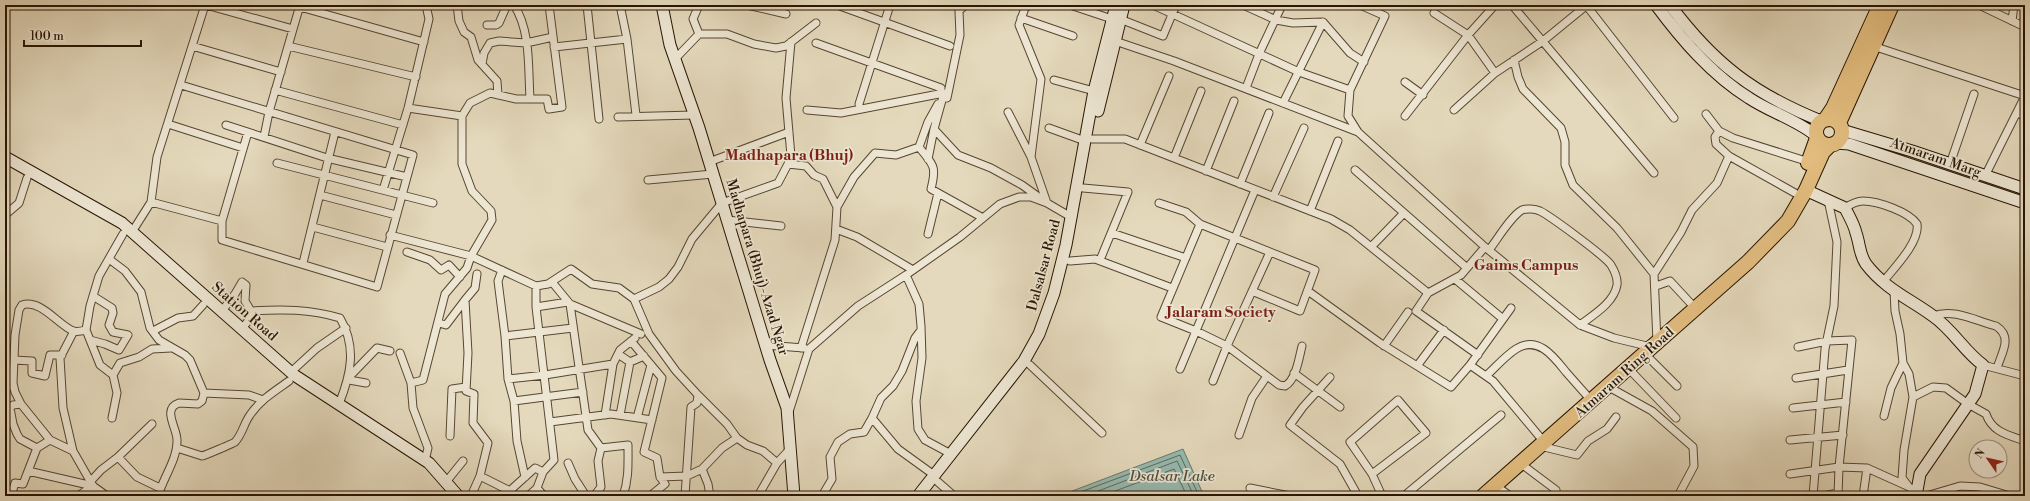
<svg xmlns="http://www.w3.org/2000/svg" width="2030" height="501" font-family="'Libre Bodoni',serif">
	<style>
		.water { fill: #95bab1; stroke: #69786b }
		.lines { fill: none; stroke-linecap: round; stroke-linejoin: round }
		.shore { stroke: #5e685a; stroke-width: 1 }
		.street-casing { stroke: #574631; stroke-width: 9 }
		.secondary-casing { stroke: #281503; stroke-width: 13 }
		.highway-casing { stroke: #281503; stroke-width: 16 }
		.street { stroke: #ede6d3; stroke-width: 7 }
		.secondary { stroke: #ede6d3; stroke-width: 11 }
		.highway { stroke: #e2bc7e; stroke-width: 14 }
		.labels { text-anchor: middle; stroke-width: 3.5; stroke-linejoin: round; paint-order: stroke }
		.street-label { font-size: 14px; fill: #281503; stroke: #ede6d3 }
		.neighbourhood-label { font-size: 15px; font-weight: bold; fill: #7a1f14; stroke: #ede6d3 }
		.water-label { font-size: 15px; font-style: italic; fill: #4e4f40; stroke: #ede6d3 }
	</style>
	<rect width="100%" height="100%" fill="#e4d9bc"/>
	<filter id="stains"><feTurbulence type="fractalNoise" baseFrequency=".005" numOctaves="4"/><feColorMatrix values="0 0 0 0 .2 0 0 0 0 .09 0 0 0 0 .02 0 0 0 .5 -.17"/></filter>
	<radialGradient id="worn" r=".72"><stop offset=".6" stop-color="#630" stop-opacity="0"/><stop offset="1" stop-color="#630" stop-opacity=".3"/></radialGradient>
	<path class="water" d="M1183,449L1204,496H1059Z"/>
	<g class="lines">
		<path class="shore" d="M1070,496L1180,455L1199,496
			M1085,496L1177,461L1194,496
			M1102,496L1174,469L1187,496"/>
		<defs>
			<path id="street" d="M206,5L293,29
				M457,5L459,21L464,32L471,37L478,60L497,81L498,95
				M514,5C531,31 528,68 530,98
				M587,5L599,119
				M620,5L627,39L636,115
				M699,5L693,19L699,34H727L754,44L776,48L786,46L816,23
				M747,5L786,14
				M837,5L950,46
				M1030,5L1025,8L1019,25L1041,79L1031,157
				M1070,5L1112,19
				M1153,5L1299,72L1350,90
				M1243,5L1276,20L1293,23L1323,22L1350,53L1364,62
				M1360,5L1385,16L1350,90L1348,116L1358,132L1485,247L1580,325L1614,338L1651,347
				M1512,5L1654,173
				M1586,5L1674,118
				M1979,5L2025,27
				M300,7L424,42
				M1434,13L1468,35L1495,73
				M1021,18L1073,36
				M1120,19L1163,36L1176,5
				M2012,21L2014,5
				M487,25H496L499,23L507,5
				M1115,41L1174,61L1358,132
				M816,43L941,88
				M192,46L281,72
				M288,46L416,77
				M554,47L627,39
				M1876,47L2025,96
				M675,59L699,34
				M1514,60L1518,77L1523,89L1561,128L1565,142V165L1573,185L1617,228L1654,274L1657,342
				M482,64L484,53L490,43L499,41L526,43L553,37
				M1054,80L1094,91
				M1405,82L1423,95
				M181,85L413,155L377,287L222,240V221L248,132
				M1246,88L1259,54L1282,5
				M275,90L403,125
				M944,93L934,129L958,155L991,168L1022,185L1047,203L1071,217
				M1283,103L1323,22
				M859,104L890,5
				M408,108L462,116
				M807,110L841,113L944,93L947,98L960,35L959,11L965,5
				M1454,110L1495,73L1543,41L1587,5
				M1008,112L1031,157L1047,203
				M2017,112L2025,117
				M1706,114L1719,131L1733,138L1809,162
				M1405,116L1468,35L1495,5
				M618,117L694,115
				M168,124L243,148
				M226,125L327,158L407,177
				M1049,128L1085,141
				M264,137L269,112L300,5
				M1092,139H1125L1331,219L1350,230L1428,293
				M1140,145L1169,76
				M919,147C933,165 937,165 931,189L983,218
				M1729,156L1795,193
				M1174,158L1201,91
				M928,159L934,129
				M709,162L789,132
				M277,163L433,203
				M788,164L791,156L786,98L791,42
				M1950,164L1974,94
				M1355,170L1467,268
				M1206,171L1234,101
				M1985,176L2025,96
				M648,180L713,174
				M1240,184L1269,113
				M1083,188L1128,192L1100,260
				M383,190L408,108L429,19L426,5
				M320,195L396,215
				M1273,197L1304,128
				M151,202L222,221
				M1159,203L1186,212L1200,224L1315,270L1300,311L1252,291
				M837,207L854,177L875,153L896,155L919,147L928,122L938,104
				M1845,208C1851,204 1856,201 1863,201C1878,201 1909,212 1917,224C1920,242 1894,268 1883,282
				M1310,211L1338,141
				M5,215L19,203L27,178
				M727,220L781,226
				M1200,224L1161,317L1196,331L1227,346L1279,385L1285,386C1296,380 1299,358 1302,346
				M313,227L387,247
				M836,229L857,237L913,270
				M132,232L151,202L157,157L205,5
				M1112,233L1186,258
				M928,234L938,193
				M390,235L471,256L536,286L548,284L571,269L592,284L619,288L634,299L649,334L676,371L698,395L697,403L691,407L685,496
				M1372,246L1404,213
				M1489,250C1497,240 1511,216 1522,210C1527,208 1535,209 1540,211C1550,216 1605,256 1611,265C1614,270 1618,278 1617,285C1614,303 1593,315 1580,325
				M407,252L430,260L441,270L449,265L460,277
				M109,259L125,271L141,292L150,328L159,340L185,355L190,360L204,393L202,401L198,404L179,403C161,409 178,429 177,441C177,460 163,478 158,496
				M1070,261L1095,259L1172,288
				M303,263L335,132
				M502,270L498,281L505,336L508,379L514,401L517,441L525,477
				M1654,274L1681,232L1692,210L1717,183L1729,156L1716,144L1715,137L1719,131
				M906,275L919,304L921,326L922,358L916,401L918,429L925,440L951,454
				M1455,279L1503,319
				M552,282L570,304L641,334
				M1656,286L1670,281L1695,308
				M1308,291L1380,343L1451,387L1470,365L1511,308
				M1894,291L1895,311L1900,334L1903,363L1909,374L1913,397L1904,450L1902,478L1909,487L1917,492
				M634,299L659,287L669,279L678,267L692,239L722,203L778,183L788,164L806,166L814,175L823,179L837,207L835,240L801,348
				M570,304L588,430L601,448
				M536,307L568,302
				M222,311L235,294L242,282L246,285L245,301L251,311L248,321L242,329
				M251,311C282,309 310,309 340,318C357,347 351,374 339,404
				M1933,316C1954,308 1976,321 1996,326C2013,337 2002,352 1997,368
				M439,323L446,325L465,300
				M921,330L915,338L902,371L893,386L881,398L872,418L898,449L934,475
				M74,331L60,358L63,408L73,451L93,486L107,496
				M153,331L178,318L193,316L203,305
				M505,336L573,328
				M90,340L105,344L119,350L128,335L113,332L109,325L113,313L112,308L93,296
				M631,341L662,378L644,452L657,458L660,477L665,484L650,496
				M765,345L804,348
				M1384,346L1408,312
				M1798,347L1827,341L1852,340L1839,467L1838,496
				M400,353L411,383L413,408L428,448L425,461
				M1644,353L1677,386
				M618,354L630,362L644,356
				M1478,355L1416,311L1428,293L1461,275L1485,247
				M14,360L32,361V373L45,376L50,355H62
				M1030,365L1102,433
				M1470,365L1493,381L1544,442
				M1983,365L2025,376
				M1417,366L1444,330
				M1628,368L1676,418
				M1180,369L1255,190
				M291,372L317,348L346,328
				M1294,373L1340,407
				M113,375L100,365L86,330L90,306L99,276L123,234
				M1486,376C1496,367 1505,356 1516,349C1538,335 1554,357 1566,372C1574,381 1581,389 1589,398
				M349,377L377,348L390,351
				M1330,377L1303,407L1290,425L1340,464L1358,496
				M1796,378L1848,370
				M508,379L545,375L613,364
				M349,380L366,383
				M1213,381L1227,346L1270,252
				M411,383L423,380L445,294L467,268L471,256L492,220L491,211L472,191L462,164V116L470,103L490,93L516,99H547L549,109L562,107L549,5
				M5,386H13
				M1607,386L1652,411L1693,447L1694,466L1678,496
				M204,393L249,395L263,400
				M698,395L727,424L737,438L747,445L763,451L777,463
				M1913,397L1933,387L1946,388L1968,404L1986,414C1992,432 2008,435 2025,441
				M514,401L583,392
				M21,404L13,405L10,408L13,424L17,434L20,439L37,448
				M1793,408L1846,402
				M789,412L809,349L858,306L906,275L960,237L1000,204L1019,197H1031L1047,203
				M605,415L613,364L620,350L635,338
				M620,415L630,362
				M1884,416L1891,388L1903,363
				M112,418L117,393L113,375L120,363L139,357L152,349L171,348
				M637,418L651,365
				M550,422L611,414L652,420
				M1239,435L1252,398L1267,376
				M450,436L452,389L466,387
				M1790,440L1843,435
				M1540,446L1577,455L1588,441L1607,429L1616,417
				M177,448L202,456C206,455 234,443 235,442C242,435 244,423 250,415C260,400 275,391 289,381
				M601,448L628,445C628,464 629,479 623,496
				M73,451L50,440L21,404L15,392L13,383L15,335L19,310L22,305C41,299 57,324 73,331C77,332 82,331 86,330
				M118,457L137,477L160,488
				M568,463L575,479L586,496
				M1520,463L1556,490
				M702,469L708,484L710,496
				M28,471L93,486
				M1372,474L1426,433L1398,400L1350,442L1372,474L1382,496
				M1790,474L1839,467L1867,468L1907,486
				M480,476L510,491
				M660,477L687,476L702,469L722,448L737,438
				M90,482L101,470L118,457L152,424
				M446,482L463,461
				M938,482L954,496
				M1495,485L1510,496
				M537,488L544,496
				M1250,488L1290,496
				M11,496L15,483L23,484L37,448L50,440
				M78,496L93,486
				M471,496L480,476L488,443L473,423L474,394L466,391L468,353L465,300L475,288L477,274
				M504,496L535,468L543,472L554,460L536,307V286
				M528,496L537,488L543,472
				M594,496L601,487L598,461L601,448
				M758,496L777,463L790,449
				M822,496L832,479L830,457L838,442L850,434L864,432L872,418
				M1404,496L1501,415
				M1813,496L1825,349L1834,306L1837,242L1828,200
				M1823,496L1838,493
				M1863,496L1867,468
				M1926,496L1960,486L1980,487L2010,496"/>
			<path id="secondary" d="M662,5L670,45L699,128L770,360L787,408L794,496
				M1656,5C1682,40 1712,75 1749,98C1770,112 1797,120 1815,135
				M1670,5C1714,64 1754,94 1821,121
				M1098,111L1124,5
				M1840,127L1845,131L1912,151L2025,189
				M1836,143L1849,144L2025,203
				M5,157L122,223L294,375L429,463L458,496
				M1810,192L1845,208C1849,216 1854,224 1856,233C1860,244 1859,254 1866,264C1885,289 1910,299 1933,316C1953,330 1964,351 1983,365L1975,394L1920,474L1916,496
				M918,496L1024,361L1039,334L1054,293L1066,245L1094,91L1116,5"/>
			<path id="highway" d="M1816 132a13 13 0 1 1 26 0a13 13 0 1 1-26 0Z
				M1825,120L1833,108L1880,5
				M1839,123L1892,5
				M1808,163L1817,138
				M1483,496L1748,262L1788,221L1806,190L1823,152L1829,146"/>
		</defs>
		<use href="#street" class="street-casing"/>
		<use href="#secondary" class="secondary-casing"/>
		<use href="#highway" class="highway-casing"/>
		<use href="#street" class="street"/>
		<use href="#secondary" class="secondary"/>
		<use href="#highway" class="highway"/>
	</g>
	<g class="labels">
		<g class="street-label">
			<text transform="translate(1936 157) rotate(19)" y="5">Atmaram Marg</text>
			<text transform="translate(1043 265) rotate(-75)" y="5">Dalsalsar Road</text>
			<text transform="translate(758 267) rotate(73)" y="5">Madhapara (Bhuj)-Azad Ngar</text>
			<text transform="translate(245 311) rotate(41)" y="5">Station Road</text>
			<text transform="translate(1624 372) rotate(-42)" y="5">Atmaram Ring Road</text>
		</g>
		<g class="neighbourhood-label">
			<text x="789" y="160">Madhapara (Bhuj)</text>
			<text x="1526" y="270">Gaims Campus</text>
			<text x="1221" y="317">Jalaram Society</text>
		</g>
		<g class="water-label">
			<text x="1172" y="481">Dsalsar Lake</text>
		</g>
	</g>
	<rect width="2030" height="501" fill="none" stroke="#e4d9bc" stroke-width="20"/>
	<rect x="6" y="6" width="2018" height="489" fill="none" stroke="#281503" stroke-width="2"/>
	<rect x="10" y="10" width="2010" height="481" fill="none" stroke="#281503"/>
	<g transform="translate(1988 459) rotate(304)"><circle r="19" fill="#ede6d3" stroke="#9e9280"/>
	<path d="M0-3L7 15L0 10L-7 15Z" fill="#8f2418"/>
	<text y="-6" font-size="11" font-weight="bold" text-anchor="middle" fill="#281503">N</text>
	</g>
	<path d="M24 40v6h117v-6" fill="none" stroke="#281503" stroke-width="2"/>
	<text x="30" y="40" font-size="12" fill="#281503" stroke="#ede6d3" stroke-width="3" paint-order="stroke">100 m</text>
	<rect width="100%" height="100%" filter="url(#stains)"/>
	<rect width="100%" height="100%" fill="url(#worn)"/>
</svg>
